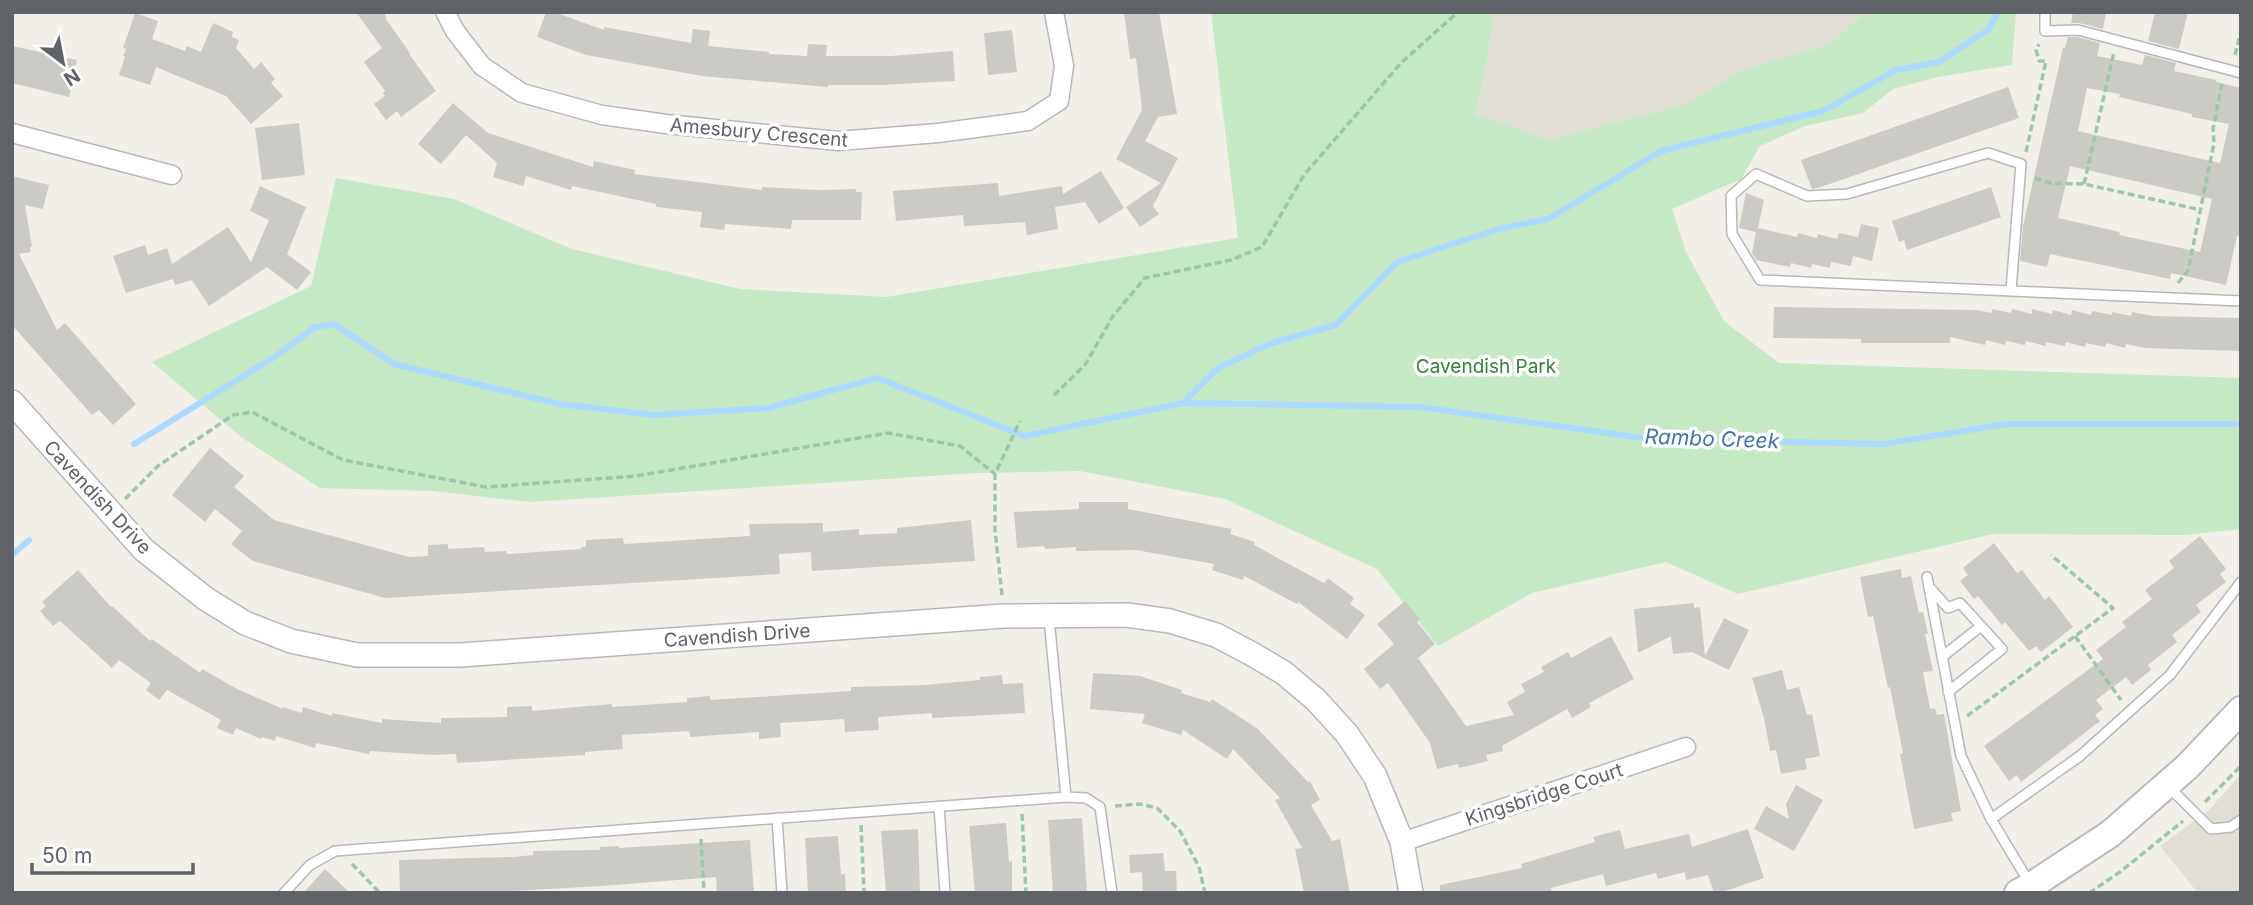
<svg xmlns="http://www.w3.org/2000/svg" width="2253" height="905" font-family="Inter,sans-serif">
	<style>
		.education { fill: #e1ded6 }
		.green { fill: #c5e8c5 }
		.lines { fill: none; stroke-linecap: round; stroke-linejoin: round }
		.stream { stroke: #aadaff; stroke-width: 6 }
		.building { fill: #cccac5; fill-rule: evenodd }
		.service-casing { stroke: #b5b8bc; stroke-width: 12 }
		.minor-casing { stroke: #b5b8bc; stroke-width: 21 }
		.tertiary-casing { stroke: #b5b8bc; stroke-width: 26 }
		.secondary-casing { stroke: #b6babf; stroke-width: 30 }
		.path { stroke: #9cc7a9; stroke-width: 3.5; stroke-dasharray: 7 3.5; stroke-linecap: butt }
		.service { stroke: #fff; stroke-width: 9 }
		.minor { stroke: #fff; stroke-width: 18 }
		.tertiary { stroke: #fff; stroke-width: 23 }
		.secondary { stroke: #fff; stroke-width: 26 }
		.labels { text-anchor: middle; stroke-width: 7; stroke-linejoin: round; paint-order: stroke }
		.street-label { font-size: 19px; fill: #5f6368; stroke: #fff }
		.park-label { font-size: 19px; fill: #348238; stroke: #fff }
		.water-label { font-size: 21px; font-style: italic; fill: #4174aa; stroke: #fff }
	</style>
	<rect width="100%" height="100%" fill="#f1efe8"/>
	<path class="education" d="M1494,12H1865L1830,44L1739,71L1690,103L1549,140L1475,114L1487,61Z
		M2241,774V893H2198L2160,846L2209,810Z"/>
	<path class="green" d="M1211,12H1494L1487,61L1475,114L1549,140L1690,103L1739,71L1830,44L1865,12H2016L2012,65L1938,77L1893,89L1863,113L1805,126L1760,146L1741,179L1672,209L1686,252L1724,321L1779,363L2241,378V529L2185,535L1993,534L1738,594L1666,562L1532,593L1438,646L1377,569L1225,499L1080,471L976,473L530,502L433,491L320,488L241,437L152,362L311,286L336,178L454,199L572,249L740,289L887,297L1238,238Z"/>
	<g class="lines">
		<path class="stream" d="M1183,403L1218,368L1272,343L1336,325L1397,262L1499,229L1548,219L1661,151L1823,111L1896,70L1939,62L1988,30L1998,12
			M134,444L276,356L315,327L334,324L394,364L559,404L655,415L768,408L877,378L1025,436L1183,403L1419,407L1651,439L1884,444L2006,424H2241
			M12,555L29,540"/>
	</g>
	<path class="building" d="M356,12H385L386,19L410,53L409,54L436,91L401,117L397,111L386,120L374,104L385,96L383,93L385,91L364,62L382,48Z
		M546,12H554L604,30V27L691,43L693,29L710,31L708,46L769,52V54L807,56L808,44L827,45L826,56H891L953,51L955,81L881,85H828V87L702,76L586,55L537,37Z
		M1124,12H1159L1177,114L1158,117L1145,141L1178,158L1153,206L1159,214L1140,227L1126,207L1161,183L1116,159L1142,110L1136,58L1130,59Z
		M2073,12H2106L2103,29L2079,23H2071Z
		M2155,12H2188L2179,49L2148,41Z
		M135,13L158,21L152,39L185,51L187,46L201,52L213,23L233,32L232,37L239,40L236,48L254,69L261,62L275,79L271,83L283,96L251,124L226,96L156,67L150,85L119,75L125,57L123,56L126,49L123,48Z
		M1012,30L1017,72L988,75L984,33Z
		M2068,37H2077L2100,43L2097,56L2142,65L2145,55L2176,63L2174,71L2216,80V82L2241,88V237L2237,236L2226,285L2171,273L2170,279L2050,254L2047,267L2020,261L2023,226L2063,48H2065ZM2087,88L2120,94L2119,97L2192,114V117L2229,124L2220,163L2078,131ZM2070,166L2212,199L2200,252L2119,235L2120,232L2058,218Z
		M12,46L77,60L69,97L12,83Z
		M2008,87L2019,118L1818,188L1812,189L1801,160Z
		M453,103L488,133L593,167L594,161L635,170L634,174L762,190V187L819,190L856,189V192H862L861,220H792L791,229L725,224L724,230L700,227L702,212L656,207V204L572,186L571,190L526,176L523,186L493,177L497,163L466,135L441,164L418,144Z
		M299,123L305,175L262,180L255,128Z
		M1101,171L1124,208L1099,224L1085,202L1055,207L1058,229L1027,235L1025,222L964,226L963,215L896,221L893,191L998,183L999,196L1062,186L1063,194Z
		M12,176L49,185L43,209L25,205L32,247H30L31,252L19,254L57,330L65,323L136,404L113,425L99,410L92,415L12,325Z
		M260,186L306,207L287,254L311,272L297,290L267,267L209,306L192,280L175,285L173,279L126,293L113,256L145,245L148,255L167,248L172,264L228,227L251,262L269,220L250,211Z
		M1991,187L2001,217L1907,250L1904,240L1899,242L1892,221Z
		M1746,193L1764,200L1758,228L1797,237L1798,233L1817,238L1818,234L1837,239L1839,233L1858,237L1861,224L1879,228L1872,261L1853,256L1851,266L1831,262L1830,268L1812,264L1811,268L1791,263L1790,267L1756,260L1752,253L1756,232L1739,228Z
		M1774,307L1977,310L1992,313V309L2011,313L2012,309L2032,314V309L2052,314L2053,310L2071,315L2072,310L2091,315L2092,311L2112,315V312L2131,316L2132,312L2153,316L2241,318V351L2145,348L2126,344L2125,348L2106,343L2105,347L2086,343L2085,347L2066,342L2065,346L2046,342V346L2026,341L2025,345L2006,341L2005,345L1986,340L1985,345L1950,337V343H1861V339L1773,338Z
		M210,448L244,476L234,487L274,520L409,557L428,556V545L448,544V549L484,547L485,552L506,551L507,554L581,549V547H586V540L623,538L624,544L750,536L749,524L823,523V532L859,529V535L897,533V528L971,520L975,561L812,571L811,552L779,554L780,574L385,598L253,561L231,544L242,531L215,509L205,522L172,495Z
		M1079,502H1128V509L1232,529L1230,534L1255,542L1254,545L1324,583L1328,578L1354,598L1350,604L1365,615L1347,639L1298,602L1297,604L1244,576L1243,580L1212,570L1214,564L1136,550L1076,551V547L1045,549L1044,546L1017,548L1014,512L1079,509Z
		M2200,536L2226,569L2220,574L2226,582L2196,605L2201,612L2172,635L2177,642L2148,665L2151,670L2132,685L2126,677L2096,700L2103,709L2095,715L2100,721L2021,782L2017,775L2009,781L1984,746L2103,659L2096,650L2126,627L2122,622L2152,599L2145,590L2174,568L2169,561Z
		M1994,543L2017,573L2022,570L2045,600L2049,596L2073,627L2041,652L2036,646L2029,651L2005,622L2002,625L1978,596L1974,599L1960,581L1968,575L1963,568Z
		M1901,569L1902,578L1911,576L1919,613L1923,612L1928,634H1925L1933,671L1923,672L1930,709L1935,708L1937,715L1944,714L1961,811L1951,813L1953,821L1914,829L1900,754L1903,753L1890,687L1888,688L1873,616L1868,617L1860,577Z
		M78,570L111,607L112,606L150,641L152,639L200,673L202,669L239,690L283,709V707L302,713L303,707L332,716V713L382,723V719L441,723V718L507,717V707L532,706V711L612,704V707L687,702V698L710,696V700L835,692L851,691V687L924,685L980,680V677L1002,675L1003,684L1023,683L1025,713L932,718V713L878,717L879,730L845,732L844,719L780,723L781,737L759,739V732L690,737L689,731L622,735L623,749L585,752V755L457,763L456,754L432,755L370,751L369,754L316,743L315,748L276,736L275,741L262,737L261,739L236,728L233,735L217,728L221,720L167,690L159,700L146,690L151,683L119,660L112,668L60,621L53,626L40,611L46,606L42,602Z
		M1405,601L1420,619L1417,622L1435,644L1418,658L1466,726L1514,715L1507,702L1525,692L1521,684L1544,672L1541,667L1568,652L1571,658L1611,636L1634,679L1589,703L1591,707L1572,718L1567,709L1502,746L1503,751L1486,755L1488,761L1459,768L1458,764L1437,769L1430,743L1388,683L1380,689L1364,669L1394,644L1377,624Z
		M1694,603V608L1700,607L1705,656L1724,618L1749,630L1729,670L1692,652L1673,654L1671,636L1638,653L1634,609Z
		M1782,670L1787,690L1799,687L1807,715L1812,714L1820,756L1805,759L1807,769L1781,774L1776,750L1770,751L1764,718L1752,678Z
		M1093,673L1140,676L1182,690L1181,693L1210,702L1212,699L1258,729L1308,782L1310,781L1320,800L1311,805L1332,841L1340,839L1350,893H1304L1295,849L1302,848L1275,800L1280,798L1233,749L1227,759L1183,730L1181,735L1142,723L1145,714L1090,709Z
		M1796,785L1823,800L1794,851L1754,829L1766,806L1789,819L1786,804Z
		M1082,818L1087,893H1053L1048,820Z
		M1006,823L1009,862L1012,861V893H975L969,826Z
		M918,829L920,893H886L881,831Z
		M1748,829L1764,878L1719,893H1714L1708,875L1686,880L1685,872L1658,879L1656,873L1606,886L1603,874L1551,888L1552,893H1440V885L1522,868L1521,864L1595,842L1593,837L1620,830L1625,849L1689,834L1692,847Z
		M838,836L841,874H845L846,893H808L805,838Z
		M750,840L754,893H717L716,877L601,886L478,893H400L399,860L514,857L533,855V851L600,850V847L619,846V848Z
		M1163,853L1165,871H1176L1177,893H1143L1142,872L1130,873L1129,855Z
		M325,869L350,893H303Z"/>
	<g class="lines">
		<defs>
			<path id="service" d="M2045,12V31L2078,30L2241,73
				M2011,290L2021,164L1988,153L1847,194L1807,196L1756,174L1731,196L1732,234L1760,280L2241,301
				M1927,577L1961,756L1991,819L2030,884
				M1930,588L1948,608L1960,603L2002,649L1948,692
				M1049,618L1066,797
				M1942,657L1981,626
				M2168,786L2211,829L2231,827L2241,820
				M939,806L945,893
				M777,818L782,893
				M1991,819L2080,756L2170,675L2241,582
				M284,893L310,865L335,851L1066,797L1086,798L1100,807L1112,893"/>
			<path id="minor" d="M445,12L455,31L482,66L522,93L602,115L666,124L838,141L938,133L1028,121L1059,101L1064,66L1054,12
				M12,133L172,175
				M1402,842L1686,747"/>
			<path id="tertiary" d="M12,402L144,550L206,599L245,623L291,641L357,655H460L1004,616L1127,615L1170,621L1216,635L1252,654L1284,673L1316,700L1347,734L1375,776L1402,842L1411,893"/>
			<path id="secondary" d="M2018,893L2031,886L2110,834L2187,767L2241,710"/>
		</defs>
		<use href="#service" class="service-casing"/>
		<use href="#minor" class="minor-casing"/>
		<use href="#tertiary" class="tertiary-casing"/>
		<use href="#secondary" class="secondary-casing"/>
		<path class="path" d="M2235,55L2241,31
			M2026,152L2046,61H2039L2036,50L2039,44
			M2035,178L2050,183L2084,184L2201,210
			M2084,184L2114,52
			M2178,283L2188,271L2214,143L2213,129L2222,84
			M1054,395L1085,365L1113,316L1145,278L1231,260L1262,247L1304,175L1401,63L1458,12
			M125,499L158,466L233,415L252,412L343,460L486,487L636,476L888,433L960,446L995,474
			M1002,595L995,530V474L1020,421
			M2075,636L2121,700
			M1967,716L2113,608L2051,555
			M2205,802L2241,766
			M1115,806L1140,804L1157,808L1180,831L1199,867L1205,893
			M1022,814L1026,893
			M861,825L864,893
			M701,839L704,893
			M352,864L380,893
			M2089,893L2120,872L2183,821"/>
		<use href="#service" class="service"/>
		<use href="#minor" class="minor"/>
		<use href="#tertiary" class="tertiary"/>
		<use href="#secondary" class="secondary"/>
	</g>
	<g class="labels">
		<g class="street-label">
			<text transform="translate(759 132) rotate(5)" y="7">Amesbury Crescent</text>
			<text transform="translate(98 497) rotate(47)" y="7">Cavendish Drive</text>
			<text transform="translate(737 635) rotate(-4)" y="7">Cavendish Drive</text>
			<text transform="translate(1544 794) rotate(-18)" y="7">Kingsbridge Court</text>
		</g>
		<g class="park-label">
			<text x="1486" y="373">Cavendish Park</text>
		</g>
		<g class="water-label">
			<text transform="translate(1712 439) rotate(2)" y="7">Rambo Creek</text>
		</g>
	</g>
	<rect width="2253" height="905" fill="none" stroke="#5f6368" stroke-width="28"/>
	<g transform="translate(63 63) rotate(148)" stroke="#ffffff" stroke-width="5" paint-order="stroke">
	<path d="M0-5L12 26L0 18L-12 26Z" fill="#5f6368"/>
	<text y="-10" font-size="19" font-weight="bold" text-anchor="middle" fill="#5f6368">N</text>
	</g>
	<path d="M32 863v10h161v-10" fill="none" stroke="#5f6368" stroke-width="3.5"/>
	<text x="42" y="863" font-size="21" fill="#5f6368" stroke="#ffffff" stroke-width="5" paint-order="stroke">50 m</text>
</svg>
